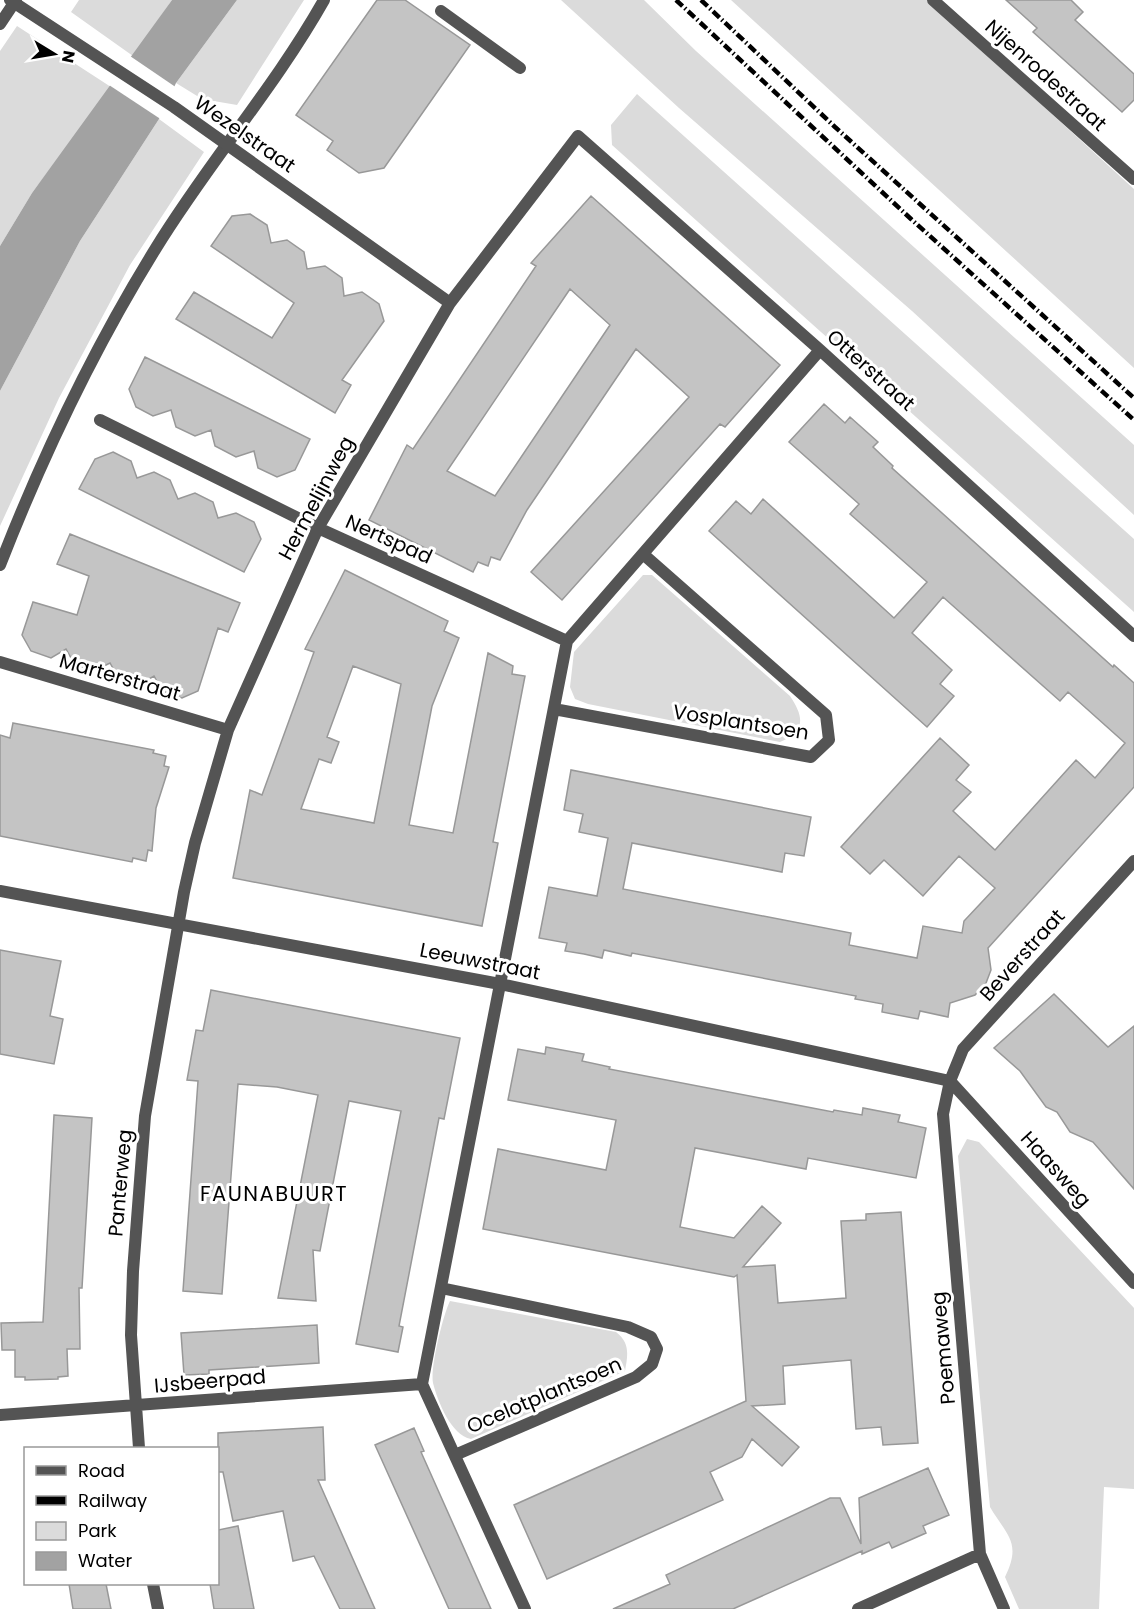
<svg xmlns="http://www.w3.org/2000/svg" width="1134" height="1609" font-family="Poppins,sans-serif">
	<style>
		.green { fill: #dbdbdb }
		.water { fill: #a2a2a2 }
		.pier { fill: #fff }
		.building { fill: #c4c4c4; stroke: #989898; stroke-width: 1.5; fill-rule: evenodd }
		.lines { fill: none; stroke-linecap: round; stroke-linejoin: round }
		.service { stroke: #545454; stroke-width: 12 }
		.minor { stroke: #545454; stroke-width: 12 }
		.rail { stroke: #000; stroke-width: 4.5; stroke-dasharray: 9 3 1.5 3; stroke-linecap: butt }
		.labels { text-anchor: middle; stroke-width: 6; stroke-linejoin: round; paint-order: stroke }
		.street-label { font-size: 20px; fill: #000; stroke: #fff }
		.neighbourhood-label { font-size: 21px; letter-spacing: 1.5px; fill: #000; stroke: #fff }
	</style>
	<rect width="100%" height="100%" fill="#fff"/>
	<path class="green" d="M79,0H172L133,56L71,12Z
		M237,0H304L237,105L202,99L176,83Z
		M561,0H644L696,51L1134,445V515L912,311L679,108Z
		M731,0H927L1134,189V368Z
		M17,26L111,87L32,193L0,246V51Z
		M637,94L1134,539V612L612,145L611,125Z
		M159,119L204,152L130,265L59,398L0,526V391L80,241Z
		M643,575H652L790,696C804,717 806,731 780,742L588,704L575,699L570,687L574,652Z
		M967,1139L979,1142L1134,1308V1489L1104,1487L1099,1609H1019L1005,1577C1022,1542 1007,1536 990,1507L958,1156Z
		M450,1301L616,1332C630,1343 628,1354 625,1371L471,1439C451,1435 438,1402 433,1383C430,1368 443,1315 450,1301Z"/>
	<path class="water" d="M172,0H237L176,83L159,119L80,241L0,391V246L32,193Z"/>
	<path class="pier" d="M130,56L177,88L162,120L109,85Z"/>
	<path class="building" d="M377,0H405L470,45L384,168L359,173L327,150L333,141L296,115Z
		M1006,0H1071L1083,12L1075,20L1134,74V100L1122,112L1033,32L1037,28Z
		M591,196L780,365L725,427L720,424L562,600L531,572L689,397L636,349L527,510L500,560L491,557L488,566L478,562L473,572L369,520L407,445L413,449L536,266L531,263ZM570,289L610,325L495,496L447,471Z
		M250,214L267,225L271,243L287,240L304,252L307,269L325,266L342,278L344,296L362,292L379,304L384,321L342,380L351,385L335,413L176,319L194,292L272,338L294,303L211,246L232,216Z
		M145,357L310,439L295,470L277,477L258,468L254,451L236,457L215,446L211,430L195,436L176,427L171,410L153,416L136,407L129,389Z
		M824,404L845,423L850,417L878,442L873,447L893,466L892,468L1113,667L1114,665L1134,683V787L988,948L991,970L986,983L975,995L950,1003L948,1017L920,1011L918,1019L882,1012L883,1004L855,999L856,996L632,953L631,956L604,950L602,958L584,954L565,951L567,943L539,938L549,887L597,896L608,838L579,832L583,814L564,810L571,770L811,817L804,856L785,853L782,872L632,843L623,889L851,933L849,945L917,958L923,926L962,933L964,921L995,888L959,856L923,896L884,860L870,874L841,847L940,738L969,765L956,780L971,792L953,811L995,850L1076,760L1095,778L1125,743L1068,692L1060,701L943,597L912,633L952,670L940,684L954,696L927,727L709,531L736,501L751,514L763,499L894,618L927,582L850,514L859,504L789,442Z
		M113,452L131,461L137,478L154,472L170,480L178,499L195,493L213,502L218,518L236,513L254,522L261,539L244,572L79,489L95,459Z
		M70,534L240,603L228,632L218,628L198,691L182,698L163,692L154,676L139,685L119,679L110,663L96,670L75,665L66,649L51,658L31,651L22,635L33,602L77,615L89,576L57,564Z
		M345,570L448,621L444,631L459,638L432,706L409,825L453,833L488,653L513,666L512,674L525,676L493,842L498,843L482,926L233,878L250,790L262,795L314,652L305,649ZM353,666L401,684L374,823L301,809L319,759L331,763L339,742L327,737Z
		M13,723L154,750L153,753L166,756L164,766L169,767L156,808L152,851L148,850L146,861L133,858L132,862L0,836V735L10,738Z
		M0,950L61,961L50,1016L63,1019L54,1064L0,1054Z
		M211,990L460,1038L444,1119L439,1118L399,1326L403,1327L398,1352L356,1344L401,1111L349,1101L320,1251L313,1250L316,1301L278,1298L318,1095L277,1087L238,1084L222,1294L183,1291L198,1081L187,1080L196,1030L203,1031Z
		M1054,994L1108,1047L1134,1026V1189L1093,1142L1070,1132L1057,1112L1046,1107L1020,1071L994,1048Z
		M546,1047L584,1054L582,1061L610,1067L609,1069L833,1112L834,1110L862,1115L863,1108L900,1115L898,1122L926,1128L916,1178L808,1158L806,1169L695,1148L680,1227L734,1238L762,1206L781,1223L743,1267L775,1265L778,1303L846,1298L841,1221L866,1220V1214L901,1212L918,1443L883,1445L881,1427L856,1429L851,1360L783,1366L785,1404L752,1406L799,1447L782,1466L752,1439L742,1457L710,1472L723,1500L547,1579L514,1505L746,1401L737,1275L734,1277L483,1229L498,1149L606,1170L616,1120L508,1100L518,1049L545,1054Z
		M54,1115L92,1118L82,1288H79L80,1349H67L68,1376L58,1377V1379L25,1380V1377H15V1350H2L1,1323L43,1322Z
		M317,1325L319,1363L209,1370V1374L184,1375L181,1333Z
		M323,1427L325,1480H318L375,1609H340L314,1556L293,1561L283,1511L233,1521L223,1472H218V1433Z
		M414,1428L424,1451L421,1452L491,1609H449L375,1445Z
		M928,1468L949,1515L923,1526L926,1533L892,1548L889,1542L862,1554V1551L733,1609H613L670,1584L666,1575L830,1498H840L861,1544L859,1498Z
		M238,1526L254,1609H214L210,1584H218V1530Z
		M69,1584H106L111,1609H73Z"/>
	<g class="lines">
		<path class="service" d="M441,11L520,68
			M0,565C43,455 94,348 156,248C208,163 275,87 324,0"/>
		<path class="minor" d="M10,0L174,107L450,303
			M933,0L1134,179
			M0,24L16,0
			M100,420L318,528L567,641
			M0,662L228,730
			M554,709L811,757L829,740L826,715L643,554
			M0,891L500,984L950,1081
			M950,1081L1134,1283
			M441,1288L628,1327L651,1337L657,1349L652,1364L636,1377L455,1455
			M0,1415L422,1384
			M139,1448L131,1335L133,1271L145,1116L184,892L195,843L228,730L318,528L450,303L578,136L820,350L1134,636
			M153,1584L158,1609
			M525,1609L422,1384L567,641L820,350
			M858,1609L980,1554
			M1004,1609L980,1554L943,1114L950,1081L963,1049L1134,861"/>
		<path class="rail" d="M676,0L911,219L1134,420
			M701,0L835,127L1134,398"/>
	</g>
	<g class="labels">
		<g class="street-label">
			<text transform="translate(1046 75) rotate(42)" y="7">Nijenrodestraat</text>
			<text transform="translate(245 134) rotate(35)" y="7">Wezelstraat</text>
			<text transform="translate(871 370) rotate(42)" y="7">Otterstraat</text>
			<text transform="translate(316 498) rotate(-62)" y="7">Hermelijnweg</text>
			<text transform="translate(389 539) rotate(24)" y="7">Nertspad</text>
			<text transform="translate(120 677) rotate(16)" y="7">Marterstraat</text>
			<text transform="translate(741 722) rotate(9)" y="7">Vosplantsoen</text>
			<text transform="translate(1022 955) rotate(-48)" y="7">Beverstraat</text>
			<text transform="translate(480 961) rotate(11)" y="7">Leeuwstraat</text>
			<text transform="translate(1056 1169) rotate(48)" y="7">Haasweg</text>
			<text transform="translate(120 1183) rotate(-85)" y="7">Panterweg</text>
			<text transform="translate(943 1348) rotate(-95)" y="7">Poemaweg</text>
			<text transform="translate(210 1381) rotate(-5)" y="7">IJsbeerpad</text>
			<text transform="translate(544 1395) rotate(-23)" y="7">Ocelotplantsoen</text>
		</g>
		<g class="neighbourhood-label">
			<text x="274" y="1201">FAUNABUURT</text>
		</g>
	</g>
	<rect x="24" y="1447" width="195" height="138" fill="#ffffff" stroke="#999999" stroke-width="1.5"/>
	<rect x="36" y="1466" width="30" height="9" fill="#545454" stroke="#999999" stroke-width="1.5"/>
	<text x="78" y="1477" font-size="18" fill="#000000">Road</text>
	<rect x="36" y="1496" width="30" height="9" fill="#000000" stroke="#999999" stroke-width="1.5"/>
	<text x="78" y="1507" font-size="18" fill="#000000">Railway</text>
	<rect x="36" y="1522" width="30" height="18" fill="#dbdbdb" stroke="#999999" stroke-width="1.5"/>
	<text x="78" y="1537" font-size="18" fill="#000000">Park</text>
	<rect x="36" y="1552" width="30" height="18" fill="#a2a2a2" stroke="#999999" stroke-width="1.5"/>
	<text x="78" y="1567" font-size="18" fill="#000000">Water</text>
	<g transform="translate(54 54) rotate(101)" stroke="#ffffff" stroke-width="4.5" paint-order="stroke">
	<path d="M0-4.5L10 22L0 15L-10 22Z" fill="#000000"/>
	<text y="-9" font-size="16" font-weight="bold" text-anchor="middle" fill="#000000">N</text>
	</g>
</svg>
